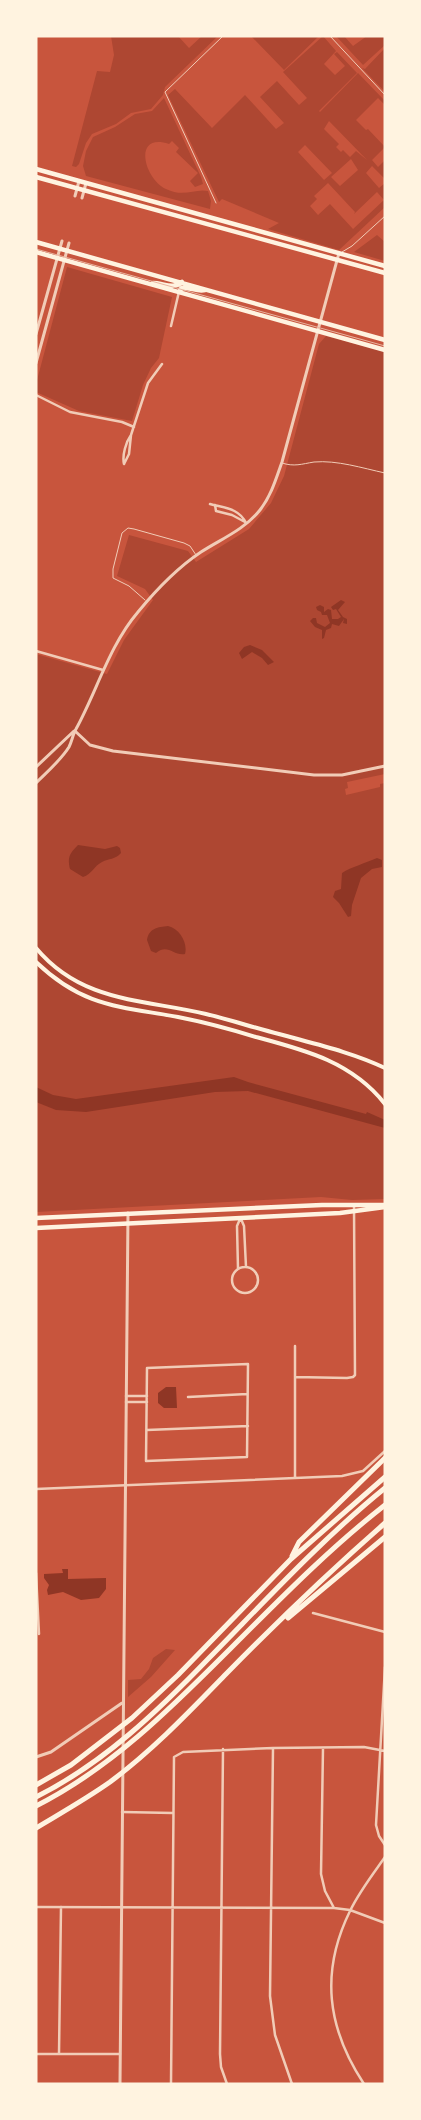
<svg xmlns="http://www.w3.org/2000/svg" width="421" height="2120" font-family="'PT Serif',serif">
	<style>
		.green { fill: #ae4732; fill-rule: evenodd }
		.water { fill: #8f3625 }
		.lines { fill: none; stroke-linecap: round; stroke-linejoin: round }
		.service { stroke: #f1ccb7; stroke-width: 1 }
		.minor { stroke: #f1ccb7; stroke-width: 2.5 }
		.tertiary { stroke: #f1ccb7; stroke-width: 3 }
		.secondary { stroke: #fff3e0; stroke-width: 4 }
		.primary { stroke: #fff3e0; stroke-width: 4.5 }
		.motorway { stroke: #fff3e0; stroke-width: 5 }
		.tram { stroke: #e9b49f; stroke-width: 1 }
	</style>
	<rect width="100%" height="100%" fill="#c8553d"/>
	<path class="green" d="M111,36H178L189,48L202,36H218L165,87L163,95L151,109L131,113L116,124L92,134L86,143L79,164L76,167L72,166L97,71L110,72L114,55Z
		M251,36H319L284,70Z
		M323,36L336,51L324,64L335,75L345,66L334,54L337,52L357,73L319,111L320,112L358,73L385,101V105L378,98L356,120L366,130L368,129L385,147L372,160L378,167L385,160V179L372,166L366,173L379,188L385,183V207L339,250L268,229L279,223L222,199L219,202L168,95L175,89L212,128L245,95L276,129L284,123L260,97L277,81L299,105L307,98L283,72ZM329,121L367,160L356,151L350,157L343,150L341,152L336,147L339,144L324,129ZM305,145L332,173L324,180L298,152ZM351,159L358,170L340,186L331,177ZM328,183L355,212L354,214L377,192L384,200L353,229L330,204L318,215L310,206L317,199L314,196Z
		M336,36H344L353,46L367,36H385V45L363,65Z
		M385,48V92L362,68L365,69Z
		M164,98L201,177L203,184L195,187L190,181L198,173L176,152L179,148L172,141L169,144C132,132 144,179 166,189C184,198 195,188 208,191L211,201L210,209L86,176L83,166L86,151L93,137L115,127L135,114L152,111Z
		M377,235L385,242V261L354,252Z
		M67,267L172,297L159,358L151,368L143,385L132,421L79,411L36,392V384Z
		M326,336L385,352V774L347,782L348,788L345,789L346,795L380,787V784L385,783V1199L352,1200L321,1197L36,1212V654L107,674L124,640L153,600L145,589L117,576L129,535L188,551L196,562L249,529L271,503L284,476L319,344Z
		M166,1649L175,1650L151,1677L128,1697V1680L141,1679L149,1669L153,1658Z"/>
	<path class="water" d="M341,600L345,602L338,610L343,617L347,619V624L343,623L344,619L339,626L332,624L331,628L326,630L324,638L322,639V630L315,627L310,621L313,618H316L317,623L325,627L330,623L327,615H322L321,612L317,610L316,607L320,605L324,607V612L328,609L331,610L332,619H338L341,617L336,609L333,610L331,607Z
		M250,645L262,650L274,662L268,665L262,658L252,652L242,659L239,653L244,647Z
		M78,845L105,849L117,846L120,848L121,853C115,860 109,858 102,862C94,866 92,874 83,877L70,869C67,857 70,853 78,845Z
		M377,858L382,860V867L372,869L361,878L352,905L351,916L348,917L339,903L333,897L335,891L341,889L342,873C351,867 366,863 377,858Z
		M168,926C180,929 188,943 185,954C173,956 168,943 156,953L151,951L147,940C149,928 158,927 168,926Z
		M234,1077L248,1082L366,1114L367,1112L385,1120V1128L248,1091L215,1092L86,1112L56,1110L36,1102V1087L53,1095L76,1099Z
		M166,1387H176L177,1408H164L158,1403V1393Z
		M62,1569H68V1579L106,1578V1589L99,1598L81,1600L63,1592L48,1595L47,1590L49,1585L44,1578V1574L63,1573Z"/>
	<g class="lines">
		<path class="service" d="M330,36L385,95
			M216,203L165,92L223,36
			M342,252L352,246L385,216
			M282,463C294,467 302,464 314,462C337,460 362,468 385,473
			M145,600L129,586L113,578V569L122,533L128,528L134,529L184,543L190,546L196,555"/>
		<path class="minor" d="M171,326L181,283
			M36,395L70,412L122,422L134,427
			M124,464C122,455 126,442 131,435L148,383L162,364
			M124,464L129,454L131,435
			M210,504C224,508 239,508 246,523
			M215,505L216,511L232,515L245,522
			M36,651L103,670
			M241,1219L244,1226L246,1267
			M232 1280a13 13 0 1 1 26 0a13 13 0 1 1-26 0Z
			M238,1269L237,1226L240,1219
			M295,1346V1478
			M248,1364L247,1457L146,1461L147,1368Z
			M295,1377L347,1378L353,1377L355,1375L354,1205
			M126,1396H147
			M188,1397L247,1394
			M126,1402H147
			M147,1430L248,1426
			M36,1489L342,1476L363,1471L385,1451
			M36,1573L39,1634
			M313,1613L385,1632
			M385,1667L376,1825L379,1836L385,1845
			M273,1748L270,1996L275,2035L292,2084
			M323,1748L321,1874L325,1891L334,1908
			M223,1749L220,2054L221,2067L227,2084
			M122,1812L173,1813
			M36,1907L334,1908L350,1910L385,1923
			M36,2054H120
			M59,2054L61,1907
			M171,2084L174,1757L183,1752L273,1748L364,1747L385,1751
			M364,2084C327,2028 320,1972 350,1911C359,1892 373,1874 385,1857"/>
		<path class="tertiary" d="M75,196L79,181
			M82,198L86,183
			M36,334L62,241
			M36,363L69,243
			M75,731L90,745L113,751L314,775H342L385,766
			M36,767L74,731
			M36,783C47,772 61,760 69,747C72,741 73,734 76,729C97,691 109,646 138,612C156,590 177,568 201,552C221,539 244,530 260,510C271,496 276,479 282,462L339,253
			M36,1757L51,1752L122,1703
			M120,2084L128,1213"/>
		<path class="secondary" d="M36,948C82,1003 143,999 206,1014C231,1020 255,1028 279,1034C315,1044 351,1052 385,1068
			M36,962C83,1007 118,1006 178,1017C204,1022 230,1029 256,1037C305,1050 352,1062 385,1104"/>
		<path class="primary" d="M36,169L385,266
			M36,177L385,273
			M36,242L385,340
			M36,252L385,350
			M153,283C163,283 173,290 182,282
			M179,292L182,288C190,287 197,292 205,290
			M36,1218L322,1205H385
			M36,1228L340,1213L385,1207"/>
		<path class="motorway" d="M292,1556L299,1542L385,1458
			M288,1618L385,1537
			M36,1785L71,1765L132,1718L178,1675L291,1559L385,1477
			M36,1797C104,1763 158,1711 210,1657C267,1599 322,1539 385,1488
			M36,1806C113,1767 172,1707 232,1647C281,1598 330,1548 385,1505
			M36,1828C61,1813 86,1799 110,1782C153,1750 189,1712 226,1674C277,1622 330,1571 385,1523"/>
		<path class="tram" d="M36,249L385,346"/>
	</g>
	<rect width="421" height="2120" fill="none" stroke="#fff3e0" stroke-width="75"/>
</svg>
